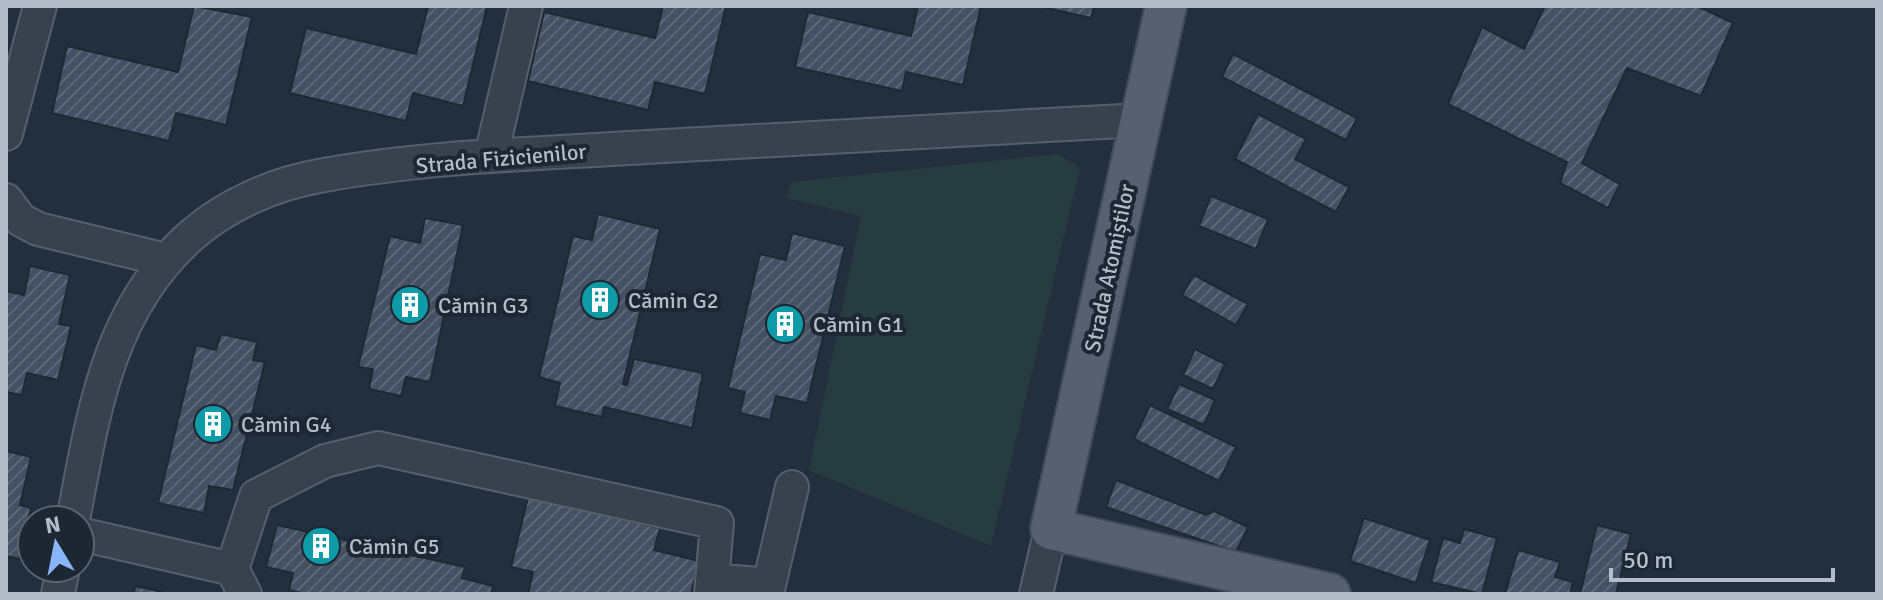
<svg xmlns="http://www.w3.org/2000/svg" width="1883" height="600" font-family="Signika,sans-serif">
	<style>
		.green { fill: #263c3f }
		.building { fill: url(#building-hatch); stroke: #1f2835; stroke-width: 2 }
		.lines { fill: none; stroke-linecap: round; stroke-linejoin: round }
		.minor-casing { stroke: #565f6c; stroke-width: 36 }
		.major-casing { stroke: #414a57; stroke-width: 44 }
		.minor { stroke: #38414e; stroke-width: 32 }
		.major { stroke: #56606e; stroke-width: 40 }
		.labels { text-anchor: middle; stroke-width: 8; stroke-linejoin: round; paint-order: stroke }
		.street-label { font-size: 22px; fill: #b4bcc9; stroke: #1d2633 }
		.poi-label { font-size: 22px; fill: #b4bcc9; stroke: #1d2633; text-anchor: start }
	</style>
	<defs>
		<pattern id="building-hatch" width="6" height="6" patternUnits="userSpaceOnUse" patternTransform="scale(2)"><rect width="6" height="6" fill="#455162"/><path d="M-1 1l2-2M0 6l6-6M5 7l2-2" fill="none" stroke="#5d6877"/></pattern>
	</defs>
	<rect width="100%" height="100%" fill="#242f3e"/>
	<path class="green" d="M1058,154L1080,168L991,546L809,470L861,216L786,198L792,182Z"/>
	<path class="building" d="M194,6L252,17L226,125L176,113L169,141L52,113L67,46L178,72Z
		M428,6H487L463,106L413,93L406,121L290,93L306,28L416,54Z
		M663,6H726L705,94L655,82L648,110L528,81L544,12L655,38Z
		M918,6H981L963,85L906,72L902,91L795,67L808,12L911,36Z
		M1038,6H1094L1091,18Z
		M1545,6H1697L1733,23L1701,96L1627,68L1582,163L1620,184L1608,208L1560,183L1567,162L1448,104L1482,27L1524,49Z
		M1233,54L1357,118L1346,140L1222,77Z
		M1258,114L1306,139L1295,159L1349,187L1336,212L1235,159Z
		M1211,196L1268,219L1256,249L1199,226Z
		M598,214L660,229L623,384L627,385L634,359L703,373L692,428L604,407L602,417L555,406L560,383L539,377L573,236L592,240Z
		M598,214L660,229L623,384L627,385L634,359L703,373L692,428L604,407L602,417L555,406L560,383L539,377L573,236L592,240Z
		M425,218L463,225L430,382L406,377L401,396L369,389L373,369L358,367L390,236L420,243Z
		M792,233L845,246L807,403L776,396L770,420L740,413L745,392L728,388L760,254L786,260Z
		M30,266L70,275L59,324L71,326L58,380L27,373L22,395L6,392V291L24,295Z
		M1194,275L1248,304L1236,325L1182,295Z
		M221,334L257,342L253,360L265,362L233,490L209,486L204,513L158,503L196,345L216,350Z
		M1195,349L1225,364L1213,389L1183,375Z
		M1179,384L1215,400L1204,425L1167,409Z
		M1150,405L1236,447L1219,481L1134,439Z
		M6,451L31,457L20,505L31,508L19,559L6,556Z
		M1116,480L1206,515L1214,511L1248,527L1236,552L1106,507Z
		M528,497L660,528L654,550L699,561L691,594H528L533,572L511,567Z
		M1364,518L1430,540L1416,583L1350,561Z
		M277,525L465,567L462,578L493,586L491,594H305L289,590L293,573L266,567Z
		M1597,525L1631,534L1616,594H1580Z
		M1464,529L1497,538L1482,594L1431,582L1443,538L1460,543Z
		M1518,550L1560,562L1555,577L1573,582L1570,594H1505Z
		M135,586L172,594H134Z"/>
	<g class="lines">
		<defs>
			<path id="minor" d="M6,134L40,6
				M491,156L526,6
				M6,200L21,220L38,229L166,260
				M73,520C93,416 107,309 192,235C226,205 274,184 319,176C426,156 537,154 646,147C811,137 976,128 1141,120
				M80,534L232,569L245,594
				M232,569L256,496L325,461L378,448L717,523L711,594
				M713,580L769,585L767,594
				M769,585L792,487
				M58,594L63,568
				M1036,594L1051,529"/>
			<path id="major" d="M1166,6L1051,529L1330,594"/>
		</defs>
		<use href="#minor" class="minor-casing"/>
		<use href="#major" class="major-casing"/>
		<use href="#minor" class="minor"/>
		<use href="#major" class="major"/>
	</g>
	<defs>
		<symbol id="building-disc" viewBox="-11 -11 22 22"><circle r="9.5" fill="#0f9aa8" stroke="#1d2633"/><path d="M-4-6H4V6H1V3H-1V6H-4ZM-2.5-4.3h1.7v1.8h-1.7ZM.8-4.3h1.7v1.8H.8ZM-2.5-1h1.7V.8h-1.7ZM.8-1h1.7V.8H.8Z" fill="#fff"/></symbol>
	</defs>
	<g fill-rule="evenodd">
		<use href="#building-disc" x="578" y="278" width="44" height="44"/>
		<use href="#building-disc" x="388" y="283" width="44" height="44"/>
		<use href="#building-disc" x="763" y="302" width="44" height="44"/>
		<use href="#building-disc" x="191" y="402" width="44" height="44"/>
		<use href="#building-disc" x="299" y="524" width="44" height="44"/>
	</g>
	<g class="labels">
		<g class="street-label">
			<text transform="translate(501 158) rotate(-5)" y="8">Strada Fizicienilor</text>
			<text transform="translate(1109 268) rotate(-78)" y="8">Strada Atomiștilor</text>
		</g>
		<g class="poi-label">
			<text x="628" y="308">Cămin G2</text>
			<text x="438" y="313">Cămin G3</text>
			<text x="813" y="332">Cămin G1</text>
			<text x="241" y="432">Cămin G4</text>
			<text x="349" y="554">Cămin G5</text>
		</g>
	</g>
	<rect width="1883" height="600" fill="none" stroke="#b4bcc9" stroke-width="16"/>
	<g transform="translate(56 544) rotate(350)"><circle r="38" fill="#1d2633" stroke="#59626f" stroke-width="2"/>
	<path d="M0-6L14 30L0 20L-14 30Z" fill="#8ab4f8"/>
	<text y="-12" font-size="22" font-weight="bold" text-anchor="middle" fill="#b4bcc9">N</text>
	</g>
	<path d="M1611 568v12h222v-12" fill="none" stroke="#b4bcc9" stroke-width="4"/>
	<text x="1623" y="568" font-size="24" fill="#b4bcc9" stroke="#1d2633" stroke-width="6" paint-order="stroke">50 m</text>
</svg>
